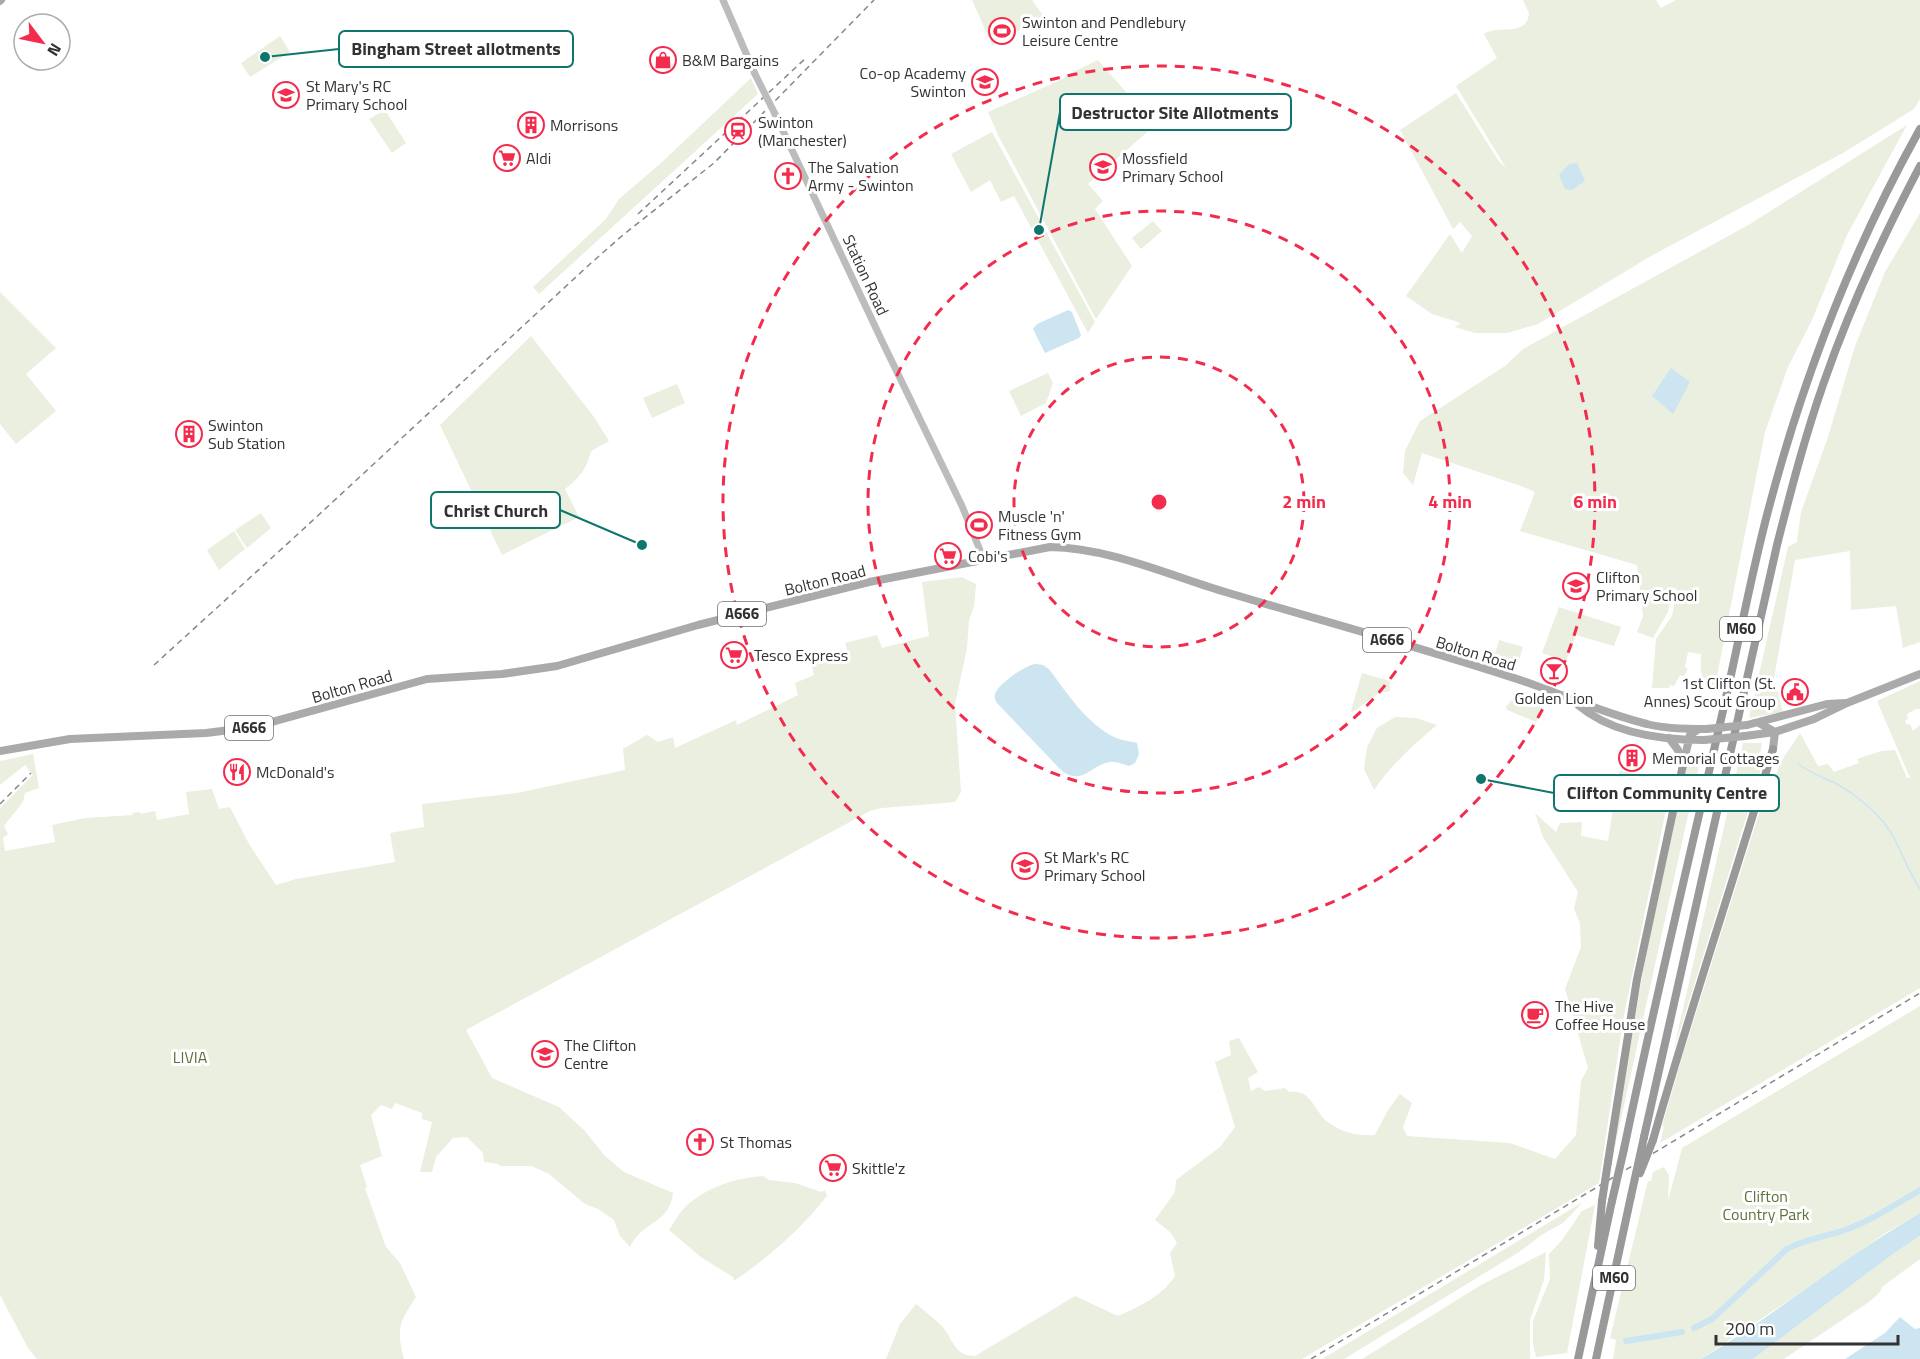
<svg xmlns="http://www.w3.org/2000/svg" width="1920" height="1359" font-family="'Titillium Web',sans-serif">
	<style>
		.green { fill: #eaefe0 }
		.water { fill: #cce5f0 }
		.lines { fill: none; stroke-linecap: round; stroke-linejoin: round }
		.stream { stroke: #cce5f0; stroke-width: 1.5 }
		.canal { stroke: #cce5f0; stroke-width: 6 }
		.secondary { stroke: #bcbcbc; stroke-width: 7 }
		.primary { stroke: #aaa; stroke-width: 8 }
		.highway { stroke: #999; stroke-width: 8 }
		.rail { stroke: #878787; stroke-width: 1.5; stroke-dasharray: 6 4.5; stroke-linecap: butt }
		.secondary-bridge { stroke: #bcbcbc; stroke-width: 7 }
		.primary-bridge { stroke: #aaa; stroke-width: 8 }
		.highway-bridge { stroke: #999; stroke-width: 8 }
		.ring { fill: none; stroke: #f32b4c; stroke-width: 3; stroke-dasharray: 10 8 }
		.labels { text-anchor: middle; stroke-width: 6; stroke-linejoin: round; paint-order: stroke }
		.shield { fill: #fff; stroke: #707070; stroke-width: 1.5 }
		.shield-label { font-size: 15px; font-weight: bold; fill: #323232 }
		.poi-label { font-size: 16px; fill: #323232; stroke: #fff; text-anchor: start }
		.street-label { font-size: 16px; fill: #323232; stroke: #fff }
		.park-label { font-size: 16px; fill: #5a733b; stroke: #fff }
		.centre { fill: #f32b4c; stroke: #fff; stroke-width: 3 }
		.ring-label { font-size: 18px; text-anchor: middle; font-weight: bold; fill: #f32b4c; stroke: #fff; stroke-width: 6; stroke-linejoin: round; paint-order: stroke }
		.leader { fill: none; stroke: #0f766e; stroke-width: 2 }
		.callout-dot { fill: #0f766e; stroke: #fff; stroke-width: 2 }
		.callout { fill: #fff; stroke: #0f766e; stroke-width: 2 }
		.callout-label { font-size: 18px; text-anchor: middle; font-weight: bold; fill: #323232 }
	</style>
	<rect width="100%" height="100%" fill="#fff"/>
	<path class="green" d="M972,0H1032L1044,17L992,45Z
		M1523,0H1656L1661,8L1676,0H1920V99L1914,109L1843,153L1651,256L1538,324L1507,333H1475L1455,327L1461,323L1432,314L1406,296L1450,234L1462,253L1472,236L1460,222L1453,229L1400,130L1456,93L1498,160L1506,168L1456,86L1497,58L1484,34C1499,24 1527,38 1529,13Z
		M280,36L290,52L250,77L241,63Z
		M1098,60L1155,125L1088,184L1103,201L1095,209L1132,266L1096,319L998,135L988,112L1065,78V76Z
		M751,78L758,94L539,294L533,287L606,219L619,199L661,163Z
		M385,110L406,143L392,153L369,119Z
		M1907,125L1847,235L1812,320L1788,367L1765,432L1714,691C1700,677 1700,673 1701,654L1688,652L1685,667L1688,669L1684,676L1680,675L1674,686L1670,685L1669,688H1652L1656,639L1672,616L1677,589L1673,588L1668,612L1653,638L1637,632L1643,616L1637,565L1520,531L1535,492L1521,486L1422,453L1413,485L1403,473L1405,451L1420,421L1505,366L1523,349L1750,224Z
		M992,132L1095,322L1088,333L1014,196L1001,202L990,180L971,192L951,154Z
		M1920,213V642L1903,648L1896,606L1851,610L1850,551L1795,560L1774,678L1783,712L1749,718L1788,547L1797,542L1801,512L1828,437L1855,346L1885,272Z
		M1153,221L1162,231L1141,249L1132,238Z
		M0,292L56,348L26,374L56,411L16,444L0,424Z
		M531,336L594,417L609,441L591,451C587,469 579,478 565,489L579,517L502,555L440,425Z
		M1048,373L1053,383L1046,403L1021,416L1009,391Z
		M677,384L685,403L652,418L643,398Z
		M261,513L271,528L247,548L235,530Z
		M234,531L245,549L219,570L207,550Z
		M962,577L976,584L974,607L969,620L967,648L955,704L961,792L955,802L882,808L870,811L466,1030L492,1078L559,1107L585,1131L605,1156L624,1172L673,1193C669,1225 643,1220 630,1247L620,1236L614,1220L598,1209L585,1204L549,1174L531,1166H499V1164L484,1162L483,1153L467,1137L453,1138L436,1157L432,1172H420L432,1122L422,1119V1113L395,1103L392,1109L381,1105L371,1115L382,1156L360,1165L367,1187L365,1188L386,1247L400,1263L416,1297C399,1323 396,1328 404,1359H37L28,1348L0,1295V808L33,775L25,765L0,785V761L33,754L39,788L25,793L23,802L4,826L8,834L3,838L5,851L55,842L52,825L85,818L133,815L132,813L140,812L141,814L155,811L157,820L189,814L186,792L212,789L219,809L230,807L249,844L276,885L296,879L395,862L390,833L424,827L422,804L517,793L625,770L623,749L647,735L658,742L673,737L675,748L736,720L737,725L798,695L795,683L814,675L811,663L848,653L845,643L877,635L882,648L929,636L922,582Z
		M1559,607L1621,627L1614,646L1576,635L1566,661L1542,653Z
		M1499,640L1523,647L1516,670L1493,662Z
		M1362,673L1390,681V691L1377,694L1353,712L1351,711Z
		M1920,681V709H1916L1907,714L1908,718L1905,721L1907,725L1910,724L1913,731L1920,725V988L1660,1143L1664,1127L1662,1126L1683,1054L1767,788L1772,790L1780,763L1800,733L1818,766L1828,764L1834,772L1859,763L1857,759L1881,751L1895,750L1907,778H1910L1877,701Z
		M1520,690L1534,695L1541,702V715L1536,722L1507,710L1506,707Z
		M1395,717L1416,718L1437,725C1413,745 1392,764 1374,790L1364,769L1367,747L1377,728Z
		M1743,743H1762L1759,759L1764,760L1673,1053Z
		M1702,752L1615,1146H1613L1647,949L1689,755Z
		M1619,771L1672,780L1623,1020L1599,1183L1302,1359H886L900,1324L916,1304C924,1311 934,1318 942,1326C953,1339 954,1356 975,1356L1075,1296L1118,1316C1140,1306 1161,1297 1175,1276L1170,1253L1177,1243L1170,1232L1155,1220L1175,1192L1176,1180L1220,1147L1235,1127L1215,1062L1231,1055L1229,1041L1239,1038L1258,1072L1248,1078L1251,1091L1259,1087L1265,1091L1285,1088L1289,1092C1312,1088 1314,1113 1329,1123C1343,1133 1358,1136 1375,1135L1388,1110L1400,1094L1412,1103L1403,1127L1407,1136L1510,1143L1555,1159L1576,1135L1581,1081L1588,1068L1565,989L1581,947L1580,924L1574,908L1578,892L1543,837L1535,813L1556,832L1560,823L1582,822L1581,836L1608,841Z
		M1920,1006V1213L1884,1234L1828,1274L1701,1359H1613L1616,1340L1610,1338L1648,1181H1651L1653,1172L1664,1167L1669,1175L1668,1201L1682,1148Z
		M763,1176L769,1180L795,1183L821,1192L825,1190L827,1196C800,1230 769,1257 734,1281L733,1277L702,1258L669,1230C674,1223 679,1213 685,1207C707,1187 735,1178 763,1176Z
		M1583,1202L1563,1223L1543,1234L1519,1252L1344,1359H1322Z
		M1595,1205L1567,1353L1536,1357L1533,1344V1321L1550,1279L1549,1254L1562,1240L1582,1211Z
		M1920,1236V1259L1882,1287L1880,1292L1869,1302L1784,1359H1753L1893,1254Z
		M1546,1252L1544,1280L1530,1320V1359H1362L1481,1285Z"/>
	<path class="water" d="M1577,163L1585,181L1572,190L1565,189L1559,175L1569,164Z
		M1068,310L1072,312L1081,335L1079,338L1045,353L1033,329L1037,324Z
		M1671,368L1690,382L1673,414L1652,396Z
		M1035,664L1043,665L1049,669C1067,693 1086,723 1114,737C1120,740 1129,741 1137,743L1139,754L1135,763L1129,766C1122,764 1116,761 1110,762C1090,765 1082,787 1061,770L997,703C995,699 994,698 995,694C998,684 1026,665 1035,664Z
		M1920,1213V1236L1893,1254L1753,1359H1701C1777,1314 1844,1257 1920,1213Z
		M1900,1317L1915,1329L1920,1328V1359H1845L1885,1333Z"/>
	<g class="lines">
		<path class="stream" d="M1798,764C1812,774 1820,776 1835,783C1850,791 1868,805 1879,817C1899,838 1904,866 1920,889"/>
		<path class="canal" d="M1694,1328L1712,1319L1787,1249C1805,1239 1825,1237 1845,1230C1871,1221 1896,1204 1920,1190
			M1626,1341L1682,1332"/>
		<path class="secondary" d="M723,0L755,74
			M775,114L882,341L962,506L984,560"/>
		<path class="primary" d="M0,1L1,0
			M1578,705C1611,733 1662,740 1704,740
			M1759,723L1775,732L1773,749
			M1747,725L1827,704L1846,703
			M1745,736L1775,732L1814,719L1847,703L1920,674
			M1669,738L1678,750L1682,764
			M0,751L70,739L206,733L254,727L427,679L502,674L557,666L698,625L869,582L1050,547C1109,548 1166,574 1222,591C1322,621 1423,648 1523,681C1564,695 1605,714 1647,724C1666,729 1688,729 1706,729
			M1683,765L1690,735L1699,729"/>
		<path class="highway" d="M1644,1137L1777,545C1791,490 1805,436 1824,382C1850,307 1883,236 1920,166
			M1653,1140C1690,1009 1734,880 1773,749
			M1624,1149C1654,1004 1689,860 1722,715C1738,647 1750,579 1768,511C1803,378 1853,249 1920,129
			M1608,1162L1637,979L1683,765
			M1598,1246L1602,1201
			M1578,1359L1612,1201
			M1596,1359L1631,1196"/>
		<path class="rail" d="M638,214L807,57
			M154,665L298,534L590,264L623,235L714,163L874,0
			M0,804L31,773
			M1311,1359L1920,993"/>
		<path class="secondary-bridge" d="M755,74L775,114"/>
		<path class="primary-bridge" d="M1706,729L1747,725
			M1704,740L1745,736"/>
		<path class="highway-bridge" d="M1640,1173L1653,1140
			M1631,1196L1644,1137
			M1602,1201L1608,1162
			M1612,1201L1624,1149"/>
	</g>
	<g class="ring">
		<circle cx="1159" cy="502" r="145"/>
		<circle cx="1159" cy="502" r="291"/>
		<circle cx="1159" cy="502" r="436"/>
	</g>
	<defs>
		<symbol id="stadium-ring" viewBox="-11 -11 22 22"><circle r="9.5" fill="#fff" stroke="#f32b4c" stroke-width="1.5"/><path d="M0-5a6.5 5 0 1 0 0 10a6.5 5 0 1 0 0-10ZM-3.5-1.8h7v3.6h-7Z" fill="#f32b4c"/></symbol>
		<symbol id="shop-ring" viewBox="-11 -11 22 22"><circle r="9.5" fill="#fff" stroke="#f32b4c" stroke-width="1.5"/><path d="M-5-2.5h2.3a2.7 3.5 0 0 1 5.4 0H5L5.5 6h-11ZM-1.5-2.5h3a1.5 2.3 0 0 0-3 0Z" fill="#f32b4c"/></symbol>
		<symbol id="school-ring" viewBox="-11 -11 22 22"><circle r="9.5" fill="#fff" stroke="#f32b4c" stroke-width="1.5"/><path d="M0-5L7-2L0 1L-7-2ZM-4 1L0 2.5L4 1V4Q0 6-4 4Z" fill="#f32b4c"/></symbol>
		<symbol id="building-ring" viewBox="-11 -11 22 22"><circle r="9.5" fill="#fff" stroke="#f32b4c" stroke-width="1.5"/><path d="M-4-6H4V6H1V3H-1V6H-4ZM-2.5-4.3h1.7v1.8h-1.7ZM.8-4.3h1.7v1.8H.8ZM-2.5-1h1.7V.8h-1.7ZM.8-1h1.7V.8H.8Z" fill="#f32b4c"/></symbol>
		<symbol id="station-ring" viewBox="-11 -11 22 22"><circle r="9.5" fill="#fff" stroke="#f32b4c" stroke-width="1.5"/><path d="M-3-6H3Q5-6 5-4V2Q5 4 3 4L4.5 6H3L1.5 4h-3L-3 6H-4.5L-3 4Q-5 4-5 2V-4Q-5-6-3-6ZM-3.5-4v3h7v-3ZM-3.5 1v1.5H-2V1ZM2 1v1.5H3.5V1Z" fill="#f32b4c"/></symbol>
		<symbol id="supermarket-ring" viewBox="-11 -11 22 22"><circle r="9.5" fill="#fff" stroke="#f32b4c" stroke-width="1.5"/><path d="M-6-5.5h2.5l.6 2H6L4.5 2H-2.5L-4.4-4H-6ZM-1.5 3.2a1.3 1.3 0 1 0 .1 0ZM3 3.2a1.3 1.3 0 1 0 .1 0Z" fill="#f32b4c"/></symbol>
		<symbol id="church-ring" viewBox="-11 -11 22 22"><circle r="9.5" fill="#fff" stroke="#f32b4c" stroke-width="1.5"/><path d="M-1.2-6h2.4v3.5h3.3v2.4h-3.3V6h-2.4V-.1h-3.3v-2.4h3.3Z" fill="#f32b4c"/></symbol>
		<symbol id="bar-ring" viewBox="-11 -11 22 22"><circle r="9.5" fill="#fff" stroke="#f32b4c" stroke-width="1.5"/><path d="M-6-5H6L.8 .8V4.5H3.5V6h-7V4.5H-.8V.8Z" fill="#f32b4c"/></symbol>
		<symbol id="civic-ring" viewBox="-11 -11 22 22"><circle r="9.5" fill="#fff" stroke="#f32b4c" stroke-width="1.5"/><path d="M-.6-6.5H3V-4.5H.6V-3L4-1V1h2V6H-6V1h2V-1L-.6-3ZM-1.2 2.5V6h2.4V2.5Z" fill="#f32b4c"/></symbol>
		<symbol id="restaurant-ring" viewBox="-11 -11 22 22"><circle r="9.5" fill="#fff" stroke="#f32b4c" stroke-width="1.5"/><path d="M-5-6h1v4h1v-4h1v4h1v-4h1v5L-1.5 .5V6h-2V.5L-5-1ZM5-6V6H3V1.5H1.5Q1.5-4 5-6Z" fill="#f32b4c"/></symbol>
		<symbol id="cafe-ring" viewBox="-11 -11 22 22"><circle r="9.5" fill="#fff" stroke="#f32b4c" stroke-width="1.5"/><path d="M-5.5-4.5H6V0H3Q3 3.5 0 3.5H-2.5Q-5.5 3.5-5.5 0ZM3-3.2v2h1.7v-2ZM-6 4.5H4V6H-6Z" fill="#f32b4c"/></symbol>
	</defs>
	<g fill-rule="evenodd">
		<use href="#stadium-ring" x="987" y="16" width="30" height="30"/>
		<use href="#shop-ring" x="648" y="45" width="30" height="30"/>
		<use href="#school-ring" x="970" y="67" width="30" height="30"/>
		<use href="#school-ring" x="271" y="80" width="30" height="30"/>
		<use href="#building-ring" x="516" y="110" width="30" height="30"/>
		<use href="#station-ring" x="723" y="116" width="30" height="30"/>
		<use href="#supermarket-ring" x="492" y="143" width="30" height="30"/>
		<use href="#school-ring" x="1088" y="152" width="30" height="30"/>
		<use href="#church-ring" x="773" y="161" width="30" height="30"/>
		<use href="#building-ring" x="174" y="419" width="30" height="30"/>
		<use href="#stadium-ring" x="964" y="510" width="30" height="30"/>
		<use href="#supermarket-ring" x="933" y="541" width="30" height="30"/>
		<use href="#school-ring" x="1561" y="571" width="30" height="30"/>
		<use href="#supermarket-ring" x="719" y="640" width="30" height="30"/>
		<use href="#bar-ring" x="1539" y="656" width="30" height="30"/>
		<use href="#civic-ring" x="1780" y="677" width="30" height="30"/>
		<use href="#building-ring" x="1617" y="743" width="30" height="30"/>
		<use href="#restaurant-ring" x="222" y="757" width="30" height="30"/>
		<use href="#school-ring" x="1010" y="851" width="30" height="30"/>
		<use href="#cafe-ring" x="1520" y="1000" width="30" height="30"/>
		<use href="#school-ring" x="530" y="1039" width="30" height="30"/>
		<use href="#church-ring" x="685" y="1127" width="30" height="30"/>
		<use href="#supermarket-ring" x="818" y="1153" width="30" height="30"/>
	</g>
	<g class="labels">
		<g class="shield">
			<rect x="718" y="602" width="48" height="24" rx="4.5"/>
			<rect x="1720" y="617" width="42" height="24" rx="4.5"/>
			<rect x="1363" y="628" width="48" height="24" rx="4.5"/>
			<rect x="225" y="716" width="48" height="24" rx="4.5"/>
			<rect x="1593" y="1266" width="42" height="24" rx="4.5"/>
		</g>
		<g class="shield-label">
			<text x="742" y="619">A666</text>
			<text x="1741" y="634">M60</text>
			<text x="1387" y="645">A666</text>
			<text x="249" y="733">A666</text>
			<text x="1614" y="1283">M60</text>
		</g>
		<g class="poi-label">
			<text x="1022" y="28">Swinton and Pendlebury<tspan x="1022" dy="18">Leisure Centre</tspan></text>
			<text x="682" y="66">B&amp;M Bargains</text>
			<text x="966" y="79" text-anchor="end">Co-op Academy<tspan x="966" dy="18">Swinton</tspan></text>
			<text x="306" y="92">St Mary's RC<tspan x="306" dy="18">Primary School</tspan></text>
			<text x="758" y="128">Swinton<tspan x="758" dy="18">(Manchester)</tspan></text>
			<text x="550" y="131">Morrisons</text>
			<text x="526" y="164">Aldi</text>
			<text x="1122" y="164">Mossfield<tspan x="1122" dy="18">Primary School</tspan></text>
			<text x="808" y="173">The Salvation<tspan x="808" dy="18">Army - Swinton</tspan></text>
			<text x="208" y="431">Swinton<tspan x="208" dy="18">Sub Station</tspan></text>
			<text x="998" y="522">Muscle 'n'<tspan x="998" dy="18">Fitness Gym</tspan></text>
			<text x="968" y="562">Cobi's</text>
			<text x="1596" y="583">Clifton<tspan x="1596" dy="18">Primary School</tspan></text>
			<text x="754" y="661">Tesco Express</text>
			<text x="1776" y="689" text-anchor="end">1st Clifton (St.<tspan x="1776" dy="18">Annes) Scout Group</tspan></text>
			<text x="1554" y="704" text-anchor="middle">Golden Lion</text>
			<text x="1652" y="764">Memorial Cottages</text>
			<text x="256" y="778">McDonald's</text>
			<text x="1044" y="863">St Mark's RC<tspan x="1044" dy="18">Primary School</tspan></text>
			<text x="1555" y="1012">The Hive<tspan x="1555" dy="18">Coffee House</tspan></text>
			<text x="564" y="1051">The Clifton<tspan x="564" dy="18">Centre</tspan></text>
			<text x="720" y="1148">St Thomas</text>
			<text x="852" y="1174">Skittle'z</text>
		</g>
		<g class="street-label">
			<text transform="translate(866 275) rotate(65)" y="6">Station Road</text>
			<text transform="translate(825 580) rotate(-14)" y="6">Bolton Road</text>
			<text transform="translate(1476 653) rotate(17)" y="6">Bolton Road</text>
			<text transform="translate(352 686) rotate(-16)" y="6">Bolton Road</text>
		</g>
		<g class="park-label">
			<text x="190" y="1063">LIVIA</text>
			<text x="1766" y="1202">Clifton<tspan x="1766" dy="18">Country Park</tspan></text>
		</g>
	</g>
	<circle cx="1159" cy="502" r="9" class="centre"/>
	<g class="ring-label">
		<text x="1304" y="508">2 min</text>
		<text x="1450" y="508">4 min</text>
		<text x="1595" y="508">6 min</text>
	</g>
	<path class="leader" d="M265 57L339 49M1039 230L1060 112M642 545L560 510M1481 779L1554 793"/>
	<g class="callout-dot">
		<circle cx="265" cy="57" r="6"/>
		<circle cx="1039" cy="230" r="6"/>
		<circle cx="642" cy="545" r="6"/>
		<circle cx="1481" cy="779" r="6"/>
	</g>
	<g class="callout">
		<rect x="339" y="31" width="234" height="36" rx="6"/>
		<rect x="1060" y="94" width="231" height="36" rx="6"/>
		<rect x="431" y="492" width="129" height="36" rx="6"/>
		<rect x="1554" y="775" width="225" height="36" rx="6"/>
	</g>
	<g class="callout-label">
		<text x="456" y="55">Bingham Street allotments</text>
		<text x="1175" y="119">Destructor Site Allotments</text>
		<text x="496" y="517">Christ Church</text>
		<text x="1667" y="799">Clifton Community Centre</text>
	</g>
	<g transform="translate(42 42) rotate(122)"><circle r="28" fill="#ffffff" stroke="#adadad" stroke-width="1.5"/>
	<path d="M0-4.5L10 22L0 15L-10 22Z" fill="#f32b4c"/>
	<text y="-9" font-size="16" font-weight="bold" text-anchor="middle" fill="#323232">N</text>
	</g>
	<path d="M1716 1335v9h182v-9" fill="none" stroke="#323232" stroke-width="3"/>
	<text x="1725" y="1335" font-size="18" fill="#323232" stroke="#ffffff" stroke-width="4.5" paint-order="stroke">200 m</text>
</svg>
